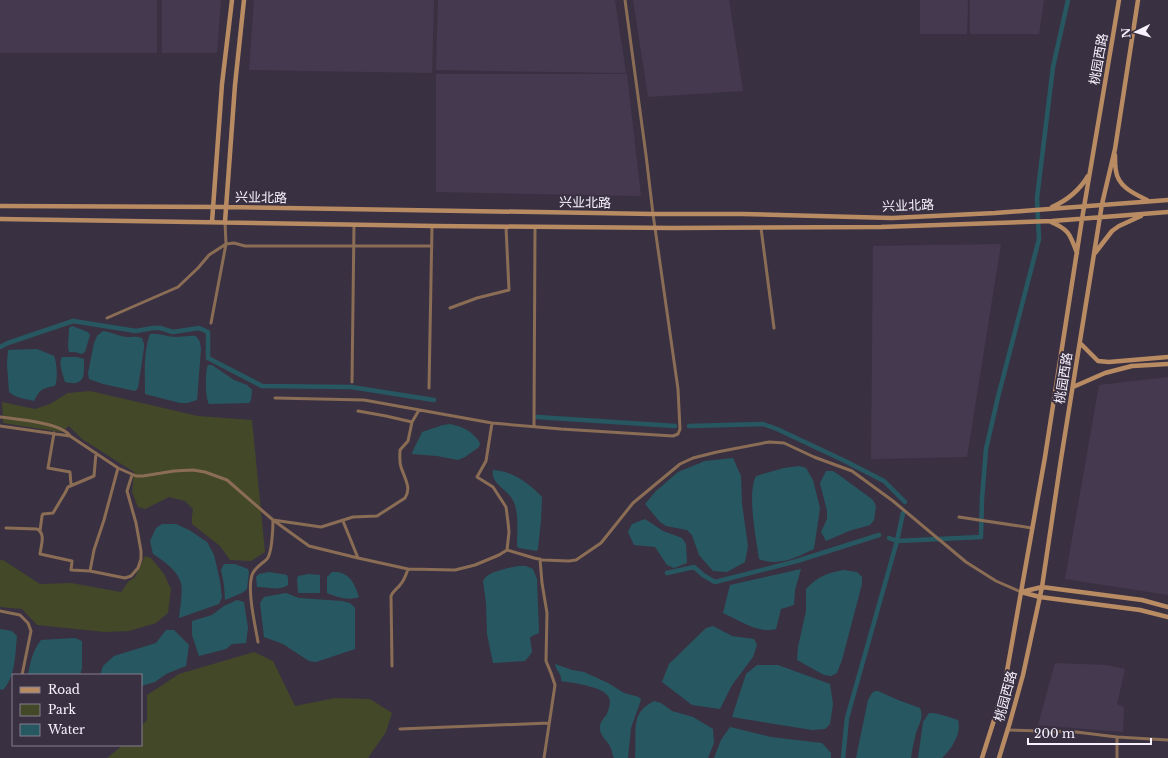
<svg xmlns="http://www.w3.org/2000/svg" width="1168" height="758" font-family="'Libre Baskerville','Noto Sans SC',serif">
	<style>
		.built { fill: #453950 }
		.green { fill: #434828 }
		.water { fill: #275862 }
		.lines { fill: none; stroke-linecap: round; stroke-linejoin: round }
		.canal { stroke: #275862; stroke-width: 4.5 }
		.street { stroke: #8a6d54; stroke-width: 3 }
		.secondary { stroke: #b98b63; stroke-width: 4.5 }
		.labels { text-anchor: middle; stroke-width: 4; stroke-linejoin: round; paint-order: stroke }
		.street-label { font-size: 13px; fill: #f7f2fd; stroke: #393142 }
	</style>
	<rect width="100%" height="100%" fill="#393142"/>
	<path class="built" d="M0,0H157V53H0Z
		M162,0H221L217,53H162Z
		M254,0H434L432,73L249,70Z
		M438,0H615L626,73L436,70Z
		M633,0H729L743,91L648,97Z
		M920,0H968L967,34H920Z
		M970,0H1044L1039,34H970Z
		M436,74H627L641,196L436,192Z
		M1001,244L967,457L871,459L873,246Z
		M1168,377V595L1065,579L1099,385Z
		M1055,663L1106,665L1125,669L1117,704L1124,707L1123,732L1038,725Z"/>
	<path class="green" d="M90,391L198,416L252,420L265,552L251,561L230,560L220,546L192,524V516L193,509L185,501L169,497L145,509L138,507L132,492L134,472L82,439L69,426L61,432L3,423L2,402L35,409L50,404L68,393Z
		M145,556L151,558L164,574L171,589L168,613L156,623L129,631L105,632L37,625L22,609L0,607V560H3L40,584L71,583L121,592L128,582L135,577Z
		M254,652L273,661L295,706L335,698L370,699L392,713L386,732L368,758H107L123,745H141V726L147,720V695L179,674Z"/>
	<path class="water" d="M72,326L88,332L90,335L85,352L82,354L75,352H69L68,347L69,328Z
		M103,331C111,332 118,336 126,337C131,337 137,336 142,338L144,344V348L138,388L135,391L103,384L89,379L88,373L94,343L97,336Z
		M150,334C159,333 167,337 176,337C183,337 189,335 196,336L200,342L201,349L197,400L187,403H180L145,394C145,374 143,354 150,334Z
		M37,349L54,356C57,364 58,378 55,386C43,388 40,389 34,401C25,399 16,398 9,392L7,364L8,350Z
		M62,357H77L84,359C84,375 86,387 65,382C63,374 58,364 62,357Z
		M208,365H212L234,380L247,385L252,390L251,400L249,403L209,404C205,398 205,371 208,365Z
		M450,424C464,427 472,431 480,443L479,447L465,457L458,460L437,456L412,454C414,446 419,440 422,432L443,425Z
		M733,458L741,476L742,504L748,546L745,562L727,572L713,571L699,555L692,535L687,530L666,526L660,522L645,504L656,491L678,472L705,461Z
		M799,466L806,468L813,480L820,508L814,549C797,557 778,567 759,559C756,537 747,494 756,476L784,468Z
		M493,470C513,471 529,483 542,497L541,521L538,548L537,551L519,548L517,546C517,531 520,510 511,497C505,489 490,482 493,470Z
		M826,471H833L839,475L873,500L876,506L874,520L870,525L849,531L826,541L821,532L827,519V511L820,483Z
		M645,519L663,531L682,538L686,544L687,563L674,568L667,565L655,547L634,545L628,532L632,524Z
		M162,524H176L189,530L207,542L214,555L220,581L222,597L219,604L179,618C180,610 183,591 181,583C178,571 163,560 153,554L150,541L156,528Z
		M224,564H235L248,569L249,572L247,589L242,593L225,600L224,585L221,570Z
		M518,566H526L533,569L537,579L539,633L532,636L530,638L532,652L530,655L525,661L493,663L487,634L486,603L483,581C487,571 509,568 518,566Z
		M801,569L795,590L794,605L781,609L776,629C758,634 739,620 723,613L730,585Z
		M843,570L857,572L862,577V584L842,660L837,673L831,676L824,675L797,660L798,647L806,611V589C819,576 825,574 843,570Z
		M269,572L287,575L288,578V585C276,592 269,586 257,587L256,577L259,574Z
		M332,572C349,571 354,582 359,597C349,601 336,597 327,593V577Z
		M309,574L320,575V593H298L297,579L298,576Z
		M286,593L299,598L342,601L350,603L355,608V649L316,662L309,661L283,644L264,637L260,603L264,597Z
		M237,600L244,602L248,628L246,643L232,644L226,649L199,656L192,635V621L212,615L224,606Z
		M713,626L732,636L754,639L757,645L753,657L732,685L720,709L692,705L662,682L669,664L706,628Z
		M0,629L12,631L17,636C15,654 16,676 3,690L0,689Z
		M166,630H174L189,645L186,666L166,674L155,682L141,686V675H100L103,666L114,656L156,643Z
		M75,638L82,641V668L80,675H28C30,663 33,650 41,640Z
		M555,664L572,670L584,672L608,683L624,693L639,697L641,700L631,728L628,758H614C612,754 612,750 610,746C607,741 601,736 600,730C600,718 605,720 608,711C610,706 611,700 608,696C601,686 573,683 561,681C562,673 556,671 555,664Z
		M757,665H778L830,684L833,704L830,724L825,729L812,730L732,717L746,674Z
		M875,691H878L898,700L920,708C924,717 919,724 916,733C914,741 912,750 911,758H856L868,700L872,693Z
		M654,701L661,703L672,711L693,717L713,729L714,743L708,758H635C636,748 634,724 638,716C641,709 648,704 654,701Z
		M929,713C935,712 952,718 958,720C959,725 959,729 958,733C956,741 948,753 942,758H918L923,722Z
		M730,727L771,737L822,743L831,753V758H714L721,740Z"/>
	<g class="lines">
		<path class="canal" d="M0,347L8,343L73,321L136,331L153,328H160L173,332L199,328L208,332V358L262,386L351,387L434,400
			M537,417L675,426
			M689,426L763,424L777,429L845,461L884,481L905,502
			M889,538L897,541L903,513
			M667,573L694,567L703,575L715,582L797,561L879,535
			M843,758L847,718L897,541L981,537L982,499L986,449L998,397L1039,239L1037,198L1053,67L1068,0"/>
		<path class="street" d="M761,228L774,328
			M450,308L477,298L509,290L506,227
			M107,318L178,287L198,268L209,255L226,244L234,243L245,246H432
			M211,323L226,244L225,222
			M352,382L354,225
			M429,388L432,226
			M275,398L364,400L492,423L561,429L673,436L678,434L680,429L678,389L653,214L646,155L625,0
			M358,411L386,416L412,422
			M0,417C15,419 63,423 70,436
			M0,426L70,436L118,468L136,476H143L174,471L193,470L205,472L227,480L273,520L309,546L358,558L408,569L455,570L475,565L499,555L507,550L509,532L508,522L506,507L493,487L477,477L486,461L492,423
			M534,426L535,227
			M54,433L48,468L70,472L71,485
			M959,517L1032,528
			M343,521L358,558
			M6,528L37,529C46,534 41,545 40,554L72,561L71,570L90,571L125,578L131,576L138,568L141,559V551L136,523L127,491L132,475
			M40,531L42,516L43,514L53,513L65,493L68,487L94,476L96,453
			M507,550L534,558L543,560L569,561L576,560L601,543L633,503L680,464L693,458L717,452L769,442L784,443L814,457L852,471L893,501L966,562L996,581L1021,592
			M540,559L542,583L547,613L546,661L551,673L555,685L544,758
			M90,571L94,550L104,520L118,468
			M0,611L20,615L28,623L31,631L22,675
			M258,642C255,624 247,591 252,575C255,567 262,564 267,559C272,553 273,529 273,520L321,527L353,517L377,516L405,498C412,488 404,477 401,467C399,461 400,455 400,450L408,441L412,422L419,410
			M392,666L391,596C393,591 397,589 400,585C404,581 406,575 408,569
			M400,729L549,723
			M1008,730L1076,732L1117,737V758
			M1117,737L1168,740"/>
		<path class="secondary" d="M1115,155C1115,160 1115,166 1116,171C1118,187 1135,194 1147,200
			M0,206L226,207L653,214H743L892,218L995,213L1168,200
			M1052,207C1068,200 1079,191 1088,176
			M0,219L435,226L674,228L881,227L1052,221L1168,212
			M212,222L222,84L232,0
			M225,222L235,85L244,0
			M1051,222C1070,230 1070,235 1077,253
			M1095,253L1112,231L1119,226L1141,216
			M1080,343L1098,361L1109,362L1168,357
			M1073,387L1105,373L1132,366L1168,364
			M1168,607L1142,600L1042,587L1021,592L1040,597L1140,610L1168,617
			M982,758L995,717L1007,671L1045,457L1082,219L1119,0
			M999,758L1010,722L1023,675L1042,587L1061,459L1102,204L1115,149L1138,0"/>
	</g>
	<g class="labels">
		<g class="street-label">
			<text transform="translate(1098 59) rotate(-80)" y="5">桃园西路</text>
			<text transform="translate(261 197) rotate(1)" y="5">兴业北路</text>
			<text transform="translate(585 202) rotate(1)" y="5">兴业北路</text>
			<text transform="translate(908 205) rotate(-2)" y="5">兴业北路</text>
			<text transform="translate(1063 378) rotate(-81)" y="5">桃园西路</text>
			<text transform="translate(1005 696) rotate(-75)" y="5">桃园西路</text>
		</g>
	</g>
	<rect x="12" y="674" width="130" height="72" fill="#393142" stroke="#857e8d"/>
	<rect x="20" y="687" width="20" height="6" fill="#b98b63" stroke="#857e8d"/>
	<text x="48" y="694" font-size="12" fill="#f7f2fd">Road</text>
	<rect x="20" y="704" width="20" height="12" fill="#434828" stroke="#857e8d"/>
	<text x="48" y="714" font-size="12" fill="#f7f2fd">Park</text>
	<rect x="20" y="724" width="20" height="12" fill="#275862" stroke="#857e8d"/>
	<text x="48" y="734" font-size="12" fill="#f7f2fd">Water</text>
	<g transform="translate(1136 32) rotate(265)" stroke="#393142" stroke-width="3" paint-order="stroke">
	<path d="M0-3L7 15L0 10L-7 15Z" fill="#f7f2fd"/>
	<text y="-6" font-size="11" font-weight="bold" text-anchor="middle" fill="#f7f2fd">N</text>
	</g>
	<path d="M1028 738v6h123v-6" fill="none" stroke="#f7f2fd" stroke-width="2"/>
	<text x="1034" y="738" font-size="12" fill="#f7f2fd" stroke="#393142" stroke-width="3" paint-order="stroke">200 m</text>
</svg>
